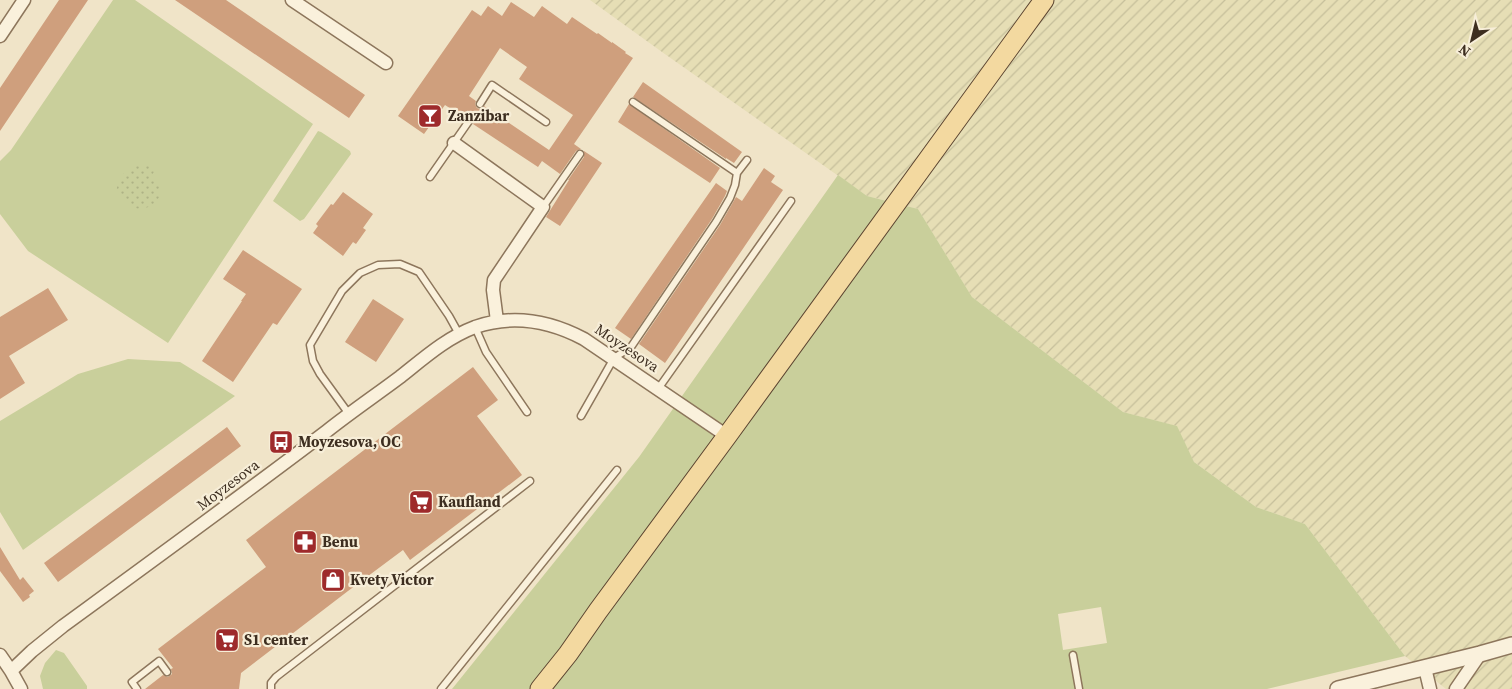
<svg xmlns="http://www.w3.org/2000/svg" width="1512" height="689" font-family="'Source Serif 4',serif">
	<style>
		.farmland { fill: url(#farmland-furrows) }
		.green { fill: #c9cf9b; fill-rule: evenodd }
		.garden { fill: url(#garden-dots) }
		.building { fill: #cf9f7d; fill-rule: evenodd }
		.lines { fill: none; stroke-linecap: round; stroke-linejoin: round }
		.service-casing { stroke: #8d765c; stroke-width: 9 }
		.minor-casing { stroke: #8d765c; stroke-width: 15 }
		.tertiary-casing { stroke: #8d765c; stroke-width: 18 }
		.primary-casing { stroke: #5b4430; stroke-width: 21 }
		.service { stroke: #faf1dc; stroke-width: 6 }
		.minor { stroke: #faf1dc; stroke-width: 12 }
		.tertiary { stroke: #faf1dc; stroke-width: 15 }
		.primary { stroke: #f3d9a0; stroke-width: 19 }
		.labels { text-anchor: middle; stroke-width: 4.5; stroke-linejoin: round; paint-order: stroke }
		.poi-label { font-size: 15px; font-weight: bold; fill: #3d2e20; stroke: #f7eed8; text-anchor: start }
		.street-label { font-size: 15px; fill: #3d2e20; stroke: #f7eed8 }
	</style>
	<defs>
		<pattern id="farmland-furrows" width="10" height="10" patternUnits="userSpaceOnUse" patternTransform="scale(1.25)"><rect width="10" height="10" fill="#e6deb5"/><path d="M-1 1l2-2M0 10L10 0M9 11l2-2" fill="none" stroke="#c6bf9b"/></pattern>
		<pattern id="garden-dots" width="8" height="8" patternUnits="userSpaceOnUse" patternTransform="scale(1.25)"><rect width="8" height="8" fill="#c9cf9b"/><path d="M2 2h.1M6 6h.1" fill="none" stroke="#aeb285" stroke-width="1.8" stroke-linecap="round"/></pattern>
	</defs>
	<rect width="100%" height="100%" fill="#f0e4c8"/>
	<path class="farmland" d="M590,0H1512V689H1446L1405,656L1305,524L1256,507L1194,462L1176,426L1123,412L972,297L918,209L867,196L662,52Z"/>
	<path class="green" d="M113,0H135L313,124L168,343L28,251L0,214V161L11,150Z
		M318,131L321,132L350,151L351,154L304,219L300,221L273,201Z
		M838,175L867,196L918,209L972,297L1123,412L1177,426L1194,462L1256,507L1305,524L1405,656L1267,689H452L639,457ZM1101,607L1107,643L1063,650L1058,614Z
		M128,359L180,362L235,396L23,550L0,512V421L78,374Z
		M56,650L64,653L87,686V689H43L40,676L45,663Z"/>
	<path class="garden" d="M144,164L156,169L152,175C180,200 131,225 124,195L117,196C115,177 126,167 144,164Z"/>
	<path class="building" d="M59,0H88L0,131V88Z
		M175,0H226L365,95L349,118Z
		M511,2L534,17L542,6L567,24L572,17L597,34L598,33L612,43V42L626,52L625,53L633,58L574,144L581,149L576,151L560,174L542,161L538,167L473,124L474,119L471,117L467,116L465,118L445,105L424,134L398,116L472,10L481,16L488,6L502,16ZM500,48L527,67L519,79L573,115L549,150L484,106L480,109L477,108L475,104L476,101L469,96Z
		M643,82L742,152L734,163L726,158V159L633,97Z
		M629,104L720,168L710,183L618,122Z
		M584,151L602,163L560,226L546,217L569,180H568L584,157Z
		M764,168L775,176L771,182L783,190L665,363L639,344L720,225L736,197L742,201Z
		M716,183L727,191L725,196L712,219L631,339L615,328Z
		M343,192L373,214L363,228L366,230L356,244L353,242L343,256L313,233L318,226L316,224L331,204L333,205Z
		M243,250L302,289L277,325L273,323L233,382L202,361L242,301H241L246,294L223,279Z
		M48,288L68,320L9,356L25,383L0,399V317Z
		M373,299L404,319L376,362L345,342Z
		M473,367L498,400L477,416L522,475L410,560L403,550L348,591L241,673L239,689H145L163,675L168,677L172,674L171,669L173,668L158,649L266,567L246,540Z
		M227,427L241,446L58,582L44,563Z
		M0,547L20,580L23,577L34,591L29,595L30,597L23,602L0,571Z"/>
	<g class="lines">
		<defs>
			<path id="service" d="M633,102L737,173
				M480,104L492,85L546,122
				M430,177L469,121
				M543,207L580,154
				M475,327L486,352L527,412
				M658,389L791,201
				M349,414L320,374L313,361L310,345L342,291L360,273L378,265L400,264L419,272L449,316L459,334
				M581,416L614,358L631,347L716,222L730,198L735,185L737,173L747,160
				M1073,655L1079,689
				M137,689L132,682L159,661L167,672
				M271,689V683L276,677L530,481
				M441,689L617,470"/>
			<path id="minor" d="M292,0L386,63
				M0,36L24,0
				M454,143L543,207L494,280L493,290L497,321
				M0,655L11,671
				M1425,668L1430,689
				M21,689L11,671L32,651L63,626C152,561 240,497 327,431C351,412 376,395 400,377C424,358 446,338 475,327C513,314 550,321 584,339L727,436
				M1456,689L1480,654"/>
			<path id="tertiary" d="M1338,689L1480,654L1512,645"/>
			<path id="primary" d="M540,689L568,654L598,611L727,436L1044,0"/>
		</defs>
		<use href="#service" class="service-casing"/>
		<use href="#minor" class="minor-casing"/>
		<use href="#tertiary" class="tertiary-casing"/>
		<use href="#primary" class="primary-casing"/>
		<use href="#service" class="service"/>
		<use href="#minor" class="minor"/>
		<use href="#tertiary" class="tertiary"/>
		<use href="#primary" class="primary"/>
	</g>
	<defs>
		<symbol id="bar-square" viewBox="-11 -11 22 22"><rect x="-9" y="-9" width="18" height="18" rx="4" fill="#9e2a2b" stroke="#f7eed8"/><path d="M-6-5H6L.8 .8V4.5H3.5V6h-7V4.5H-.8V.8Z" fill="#fff"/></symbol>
		<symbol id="bus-square" viewBox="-11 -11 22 22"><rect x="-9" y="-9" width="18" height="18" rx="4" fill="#9e2a2b" stroke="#f7eed8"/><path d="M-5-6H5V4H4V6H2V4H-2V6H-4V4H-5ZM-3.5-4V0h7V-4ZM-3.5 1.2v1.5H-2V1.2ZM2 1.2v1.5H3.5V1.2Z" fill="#fff"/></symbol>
		<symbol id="supermarket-square" viewBox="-11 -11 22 22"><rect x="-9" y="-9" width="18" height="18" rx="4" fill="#9e2a2b" stroke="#f7eed8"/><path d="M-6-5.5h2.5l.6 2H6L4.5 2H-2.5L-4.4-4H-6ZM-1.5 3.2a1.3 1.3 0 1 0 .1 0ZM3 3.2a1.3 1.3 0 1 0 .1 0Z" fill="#fff"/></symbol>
		<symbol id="pharmacy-square" viewBox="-11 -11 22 22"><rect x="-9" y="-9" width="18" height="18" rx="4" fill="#9e2a2b" stroke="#f7eed8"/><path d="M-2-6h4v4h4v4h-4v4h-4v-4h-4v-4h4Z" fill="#fff"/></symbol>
		<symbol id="shop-square" viewBox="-11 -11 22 22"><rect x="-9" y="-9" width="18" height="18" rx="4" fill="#9e2a2b" stroke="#f7eed8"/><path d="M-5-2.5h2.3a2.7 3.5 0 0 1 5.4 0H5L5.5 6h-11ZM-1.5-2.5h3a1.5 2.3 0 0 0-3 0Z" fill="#fff"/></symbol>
	</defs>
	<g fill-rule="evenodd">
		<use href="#bar-square" x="416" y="102" width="28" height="28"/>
		<use href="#bus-square" x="267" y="428" width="28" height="28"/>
		<use href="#supermarket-square" x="407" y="488" width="28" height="28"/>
		<use href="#pharmacy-square" x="291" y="528" width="28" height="28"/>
		<use href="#shop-square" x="319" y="566" width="28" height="28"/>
		<use href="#supermarket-square" x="213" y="626" width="28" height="28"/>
	</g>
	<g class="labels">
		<g class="poi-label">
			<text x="448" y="121">Zanzibar</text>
			<text x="298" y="447">Moyzesova, OC</text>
			<text x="438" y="507">Kaufland</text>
			<text x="322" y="547">Benu</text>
			<text x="350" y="585">Kvety Victor</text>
			<text x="244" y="645">S1 center</text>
		</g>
		<g class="street-label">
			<text transform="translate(627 348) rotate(34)" y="5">Moyzesova</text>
			<text transform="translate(228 485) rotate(-37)" y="5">Moyzesova</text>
		</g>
	</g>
	<g transform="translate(1472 40) rotate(215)" stroke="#f7eed8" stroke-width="4" paint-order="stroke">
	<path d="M0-4L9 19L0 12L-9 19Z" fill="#3d2e20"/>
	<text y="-8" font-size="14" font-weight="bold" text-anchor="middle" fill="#3d2e20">N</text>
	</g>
</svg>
